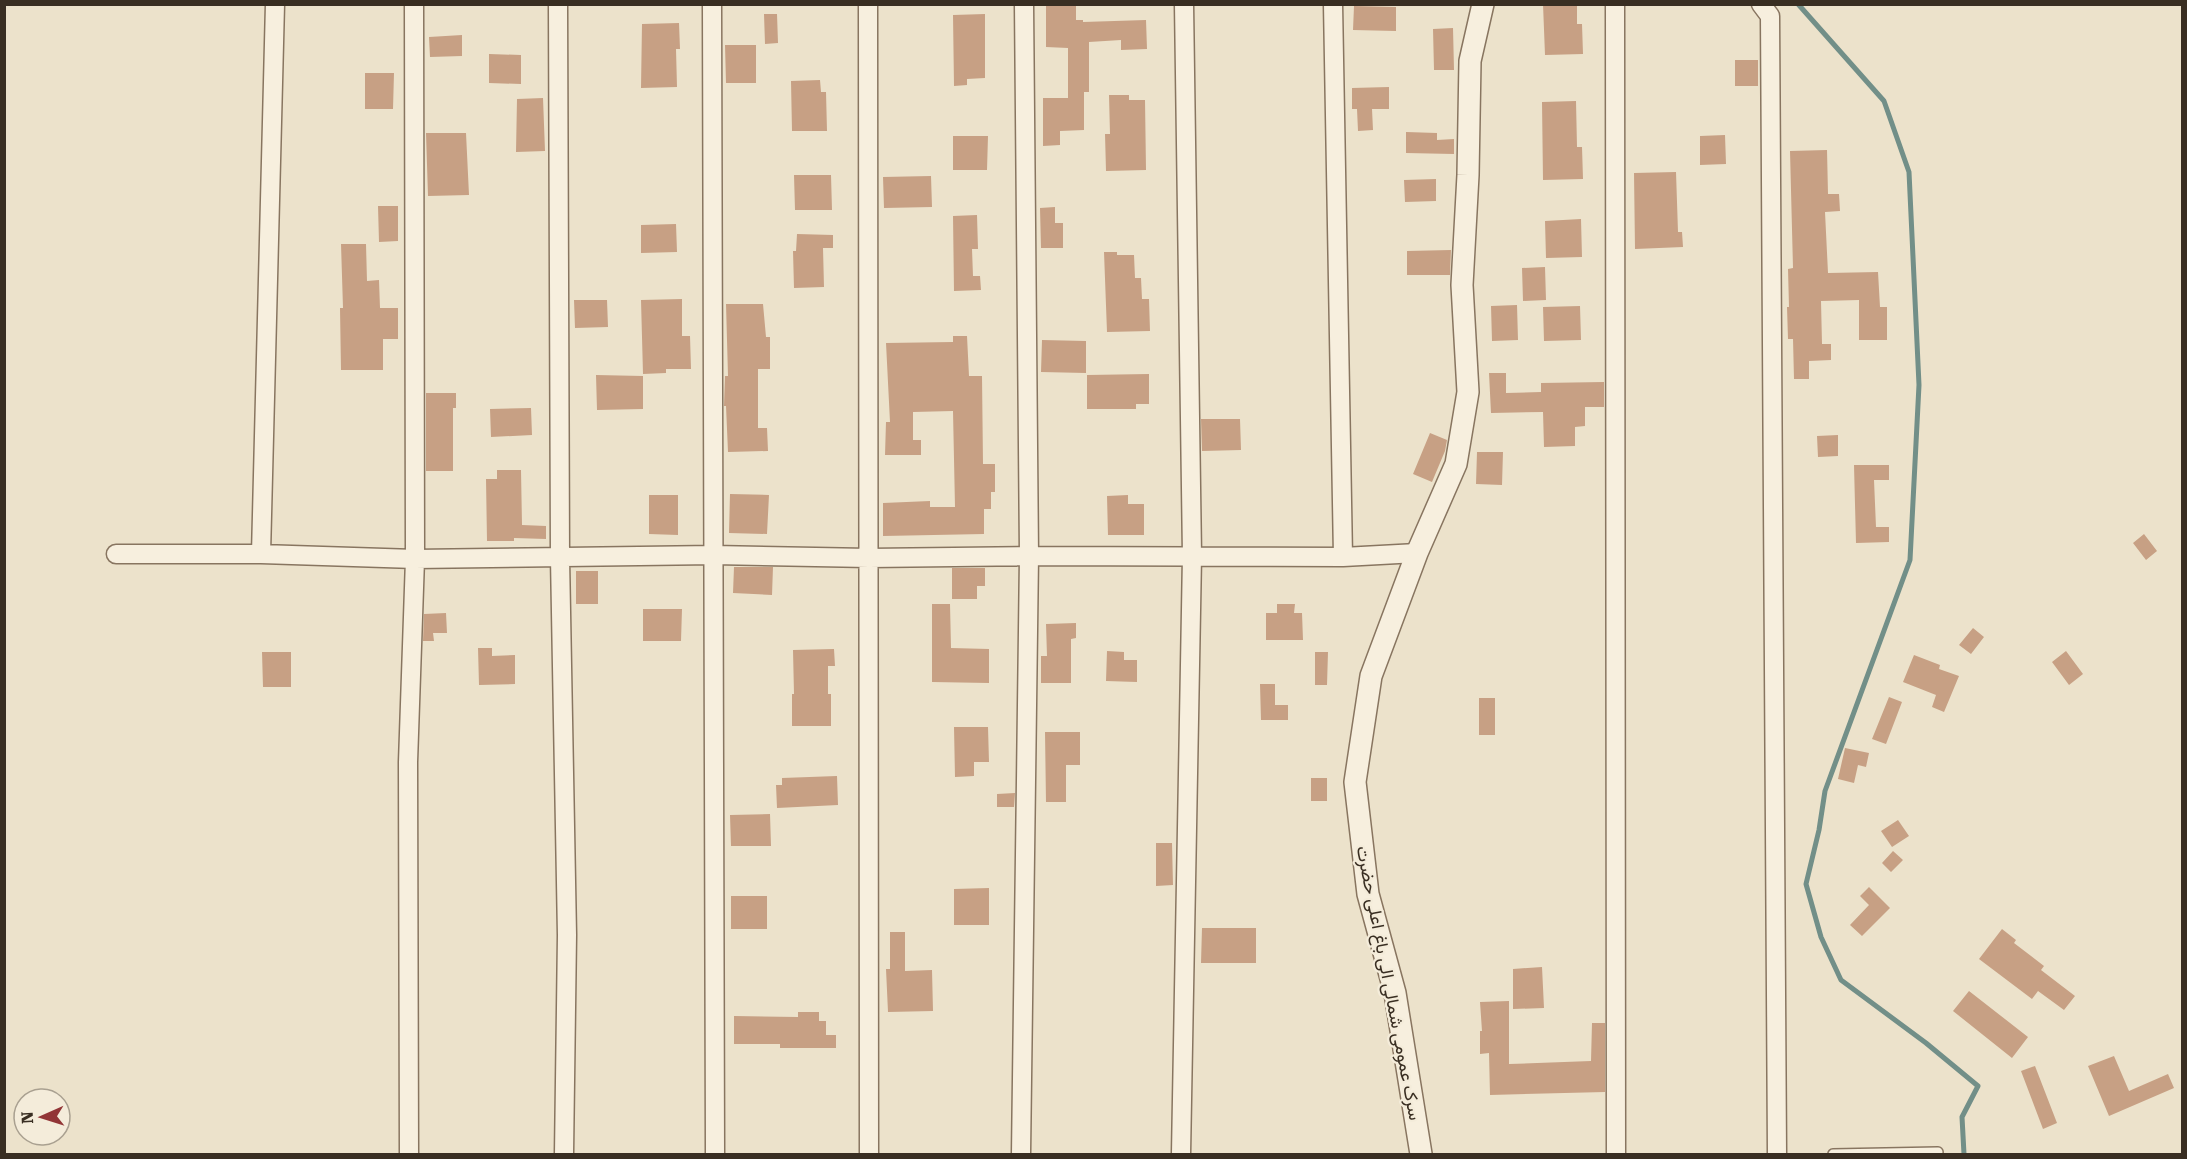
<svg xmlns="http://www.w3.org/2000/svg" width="2187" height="1159" font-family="'Roboto Serif',Vazirmatn,serif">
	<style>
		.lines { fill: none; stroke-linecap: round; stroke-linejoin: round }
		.stream { stroke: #728f88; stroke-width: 5 }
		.building { fill: #c7a084 }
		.service-casing { stroke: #887560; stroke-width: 12 }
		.minor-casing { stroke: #887560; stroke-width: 21 }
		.tertiary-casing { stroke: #887560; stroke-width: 24 }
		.service { stroke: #f7efde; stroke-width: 9 }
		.minor { stroke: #f7efde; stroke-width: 18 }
		.tertiary { stroke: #f7efde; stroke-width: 21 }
		.labels { text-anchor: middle; stroke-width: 4.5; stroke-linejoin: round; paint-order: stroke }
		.street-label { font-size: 18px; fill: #392e22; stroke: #f4ecda }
	</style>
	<rect width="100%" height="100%" fill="#ece2cb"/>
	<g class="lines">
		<path class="stream" d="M1798,4L1884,101L1909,172L1919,385L1910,560L1825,791L1819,830L1806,884L1821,937L1841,980L1926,1043L1978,1086L1962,1117L1964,1154"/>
	</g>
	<path class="building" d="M1046,4H1076V20H1083V22L1146,20L1147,49L1121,50V40L1089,42V92H1084V130L1060,131V145L1043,146V98H1068V48L1046,47Z
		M1543,4H1577V24H1582L1583,54L1545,55Z
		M1354,6L1396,7V31L1353,30Z
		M764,14H777L778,43L765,44Z
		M985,14V78L967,79V85L954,86L953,15Z
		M679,23L680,49H676L677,87L641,88L642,24Z
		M1453,28L1454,70H1434L1433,29Z
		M462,35V56L430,57L429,37Z
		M725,45H756V83H726Z
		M489,54L521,55V84L489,83Z
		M1735,60H1758V86H1735Z
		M365,73H394L393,109H365Z
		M820,80L821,92H826L827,131H792L791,81Z
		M1389,87V109H1372L1373,130L1358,131L1357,109H1352V88Z
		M1109,95H1129V100H1145L1146,170L1106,171L1105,134H1110Z
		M543,98L545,151L516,152L517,99Z
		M1576,101L1577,147H1582L1583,179L1543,180L1542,102Z
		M1406,132L1437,133V140L1454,139V154L1406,153Z
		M426,133H466L469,195L428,196Z
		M1725,135L1726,164L1700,165V136Z
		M953,136H988L987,170H953Z
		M1827,150L1828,194H1839L1840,211L1825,212L1828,273L1878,272L1880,307H1887V340H1859V300L1821,301L1822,344H1831V360L1809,361V379H1794L1793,339H1788L1787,307H1789L1788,269L1793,268L1790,151Z
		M1676,172L1678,232H1682L1683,247L1635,249L1634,173Z
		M794,175H831L832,210H795Z
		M931,176L932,207L884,208L883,177Z
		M1436,179V201L1405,202L1404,180Z
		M378,206H398V241L379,242Z
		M1055,207V223H1063V248H1041L1040,208Z
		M977,215L978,249H972L973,276H980L981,290L954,291L953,216Z
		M1581,219L1582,257L1546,258L1545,221Z
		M676,224L677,252L641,253V225Z
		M797,234L833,235V248H823L824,287L794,288L793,251H796Z
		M341,244H366L367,281L379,280L380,308H398V339H383V370H341L340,308H343Z
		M1451,250L1450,275H1407V251Z
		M1104,252H1117V255H1134L1135,278H1141L1142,299H1149L1150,331L1107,332Z
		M1545,267L1546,300L1523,301L1522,268Z
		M682,299V336H690L691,369H666V373L643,374L641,300Z
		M574,300H607L608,327L575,328Z
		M726,304H763L766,337H770V369H758V428H767L768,451L728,452L726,406H724L725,376H728Z
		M1517,305L1518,340L1492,341L1491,306Z
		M1580,306L1581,340L1544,341L1543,307Z
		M953,336H967L969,376H982L983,464H995V492H991V509H984V534L883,536V503L930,501V507H955L953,411L913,412V440H921V455H885L886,422H890L886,343L953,342Z
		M1042,340L1086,341V373L1041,372Z
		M1489,373H1506V393L1541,392V383L1604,382V407H1585V426L1575,427V446L1544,447L1543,412L1491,413Z
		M1149,374V404H1136V409H1087V375Z
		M596,375L643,376V409L597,410Z
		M426,393H456V408H453V471H426Z
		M531,408L532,435L491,437L490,409Z
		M1201,419H1240L1241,450L1202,451Z
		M1430,433L1447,440L1445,451L1432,482L1413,474Z
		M1838,435V456L1818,457L1817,436Z
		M1477,452H1503L1502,485L1476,484Z
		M1854,465H1889V480H1874L1876,527H1889V542L1856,543Z
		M497,470H521L522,525L546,526V539L514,538V541H487L486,479H497Z
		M730,494L769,495L767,534L729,533Z
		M649,495H678V535L649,534Z
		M1128,495V504H1144V535H1108L1107,496Z
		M2144,534L2157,551L2146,560L2133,543Z
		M734,567H773L772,595L733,593Z
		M952,568H985V586H977V599H952Z
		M576,571H598V604H576Z
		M932,604H950L951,648L989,649V683L932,682Z
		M1277,604H1295L1294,613H1302L1303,640H1266V613H1277Z
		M643,609H682L681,641H643Z
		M446,613L447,633H433L434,641H423L424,614Z
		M1076,623V638L1071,639V683H1041V656H1047L1046,624Z
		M1973,628L1984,637L1971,654L1959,645Z
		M478,648H492V656L515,655V684L479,685Z
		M834,649L835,666H828V694H831V726H792V694H794L793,650Z
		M1107,651L1124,652V660H1137V682L1106,681Z
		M2066,651L2083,674L2069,685L2052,662Z
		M262,652H291V687H263Z
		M1315,652H1328L1327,685H1315Z
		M1914,655L1940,665L1939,669L1959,676L1944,712L1932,707L1936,695L1903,682Z
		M1260,684H1275V705H1288V720H1261Z
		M1889,697L1902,702L1886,744L1872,739Z
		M1479,698H1495V735H1479Z
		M954,727H988L989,762H974V776L955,777Z
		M1045,732H1080V765H1066V802H1046Z
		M1845,748L1869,753L1866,767L1858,765L1854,783L1838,779Z
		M837,776L838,805L777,808L776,785H782V778Z
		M1311,778H1327V801H1311Z
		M1015,793L1014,807H997V794Z
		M770,814L771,846H731L730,815Z
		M1898,820L1909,836L1892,847L1881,831Z
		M1156,843H1172L1173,885L1156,886Z
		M1893,851L1903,860L1891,872L1882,863Z
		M1869,887L1890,908L1862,936L1850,925L1869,905L1860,896Z
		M989,888V925H954V889Z
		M731,896H767V929H731Z
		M1202,928H1256V963H1201Z
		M2002,929L2016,940L2014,943L2044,966L2041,970L2075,996L2064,1010L2038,991L2032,999L1979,959Z
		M890,932H905V971L932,970L933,1011L888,1012L886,969H890Z
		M1542,967L1544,1008L1513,1009V969Z
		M1969,991L2028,1037L2012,1058L1953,1011Z
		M1509,1001V1064L1591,1061L1592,1023H1605V1092L1490,1095L1489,1053L1480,1054V1031H1482L1480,1002Z
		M798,1012H819V1021H826V1035H836V1048H780V1044H734V1016L798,1017Z
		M2114,1056L2129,1091L2168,1074L2174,1088L2109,1116L2088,1066Z
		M2035,1066L2057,1123L2043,1129L2021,1071Z"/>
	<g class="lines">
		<defs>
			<path id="service" d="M1833,1154L1938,1152"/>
			<path id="minor" d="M558,4L560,558L567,935L564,1154
				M712,4L715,1154
				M868,4L869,1154
				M1333,4L1343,557
				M1615,4L1616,1154
				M1761,4L1770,16L1777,1154
				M116,554H261L415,559L714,555L869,558L1029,556L1343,557L1417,553
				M261,554L275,4
				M409,1154L408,762L415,559L414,4
				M1021,1154L1029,556L1024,4
				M1181,1154L1192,556L1184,4"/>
			<path id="tertiary" d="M1421,1154L1395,993L1368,894L1355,782L1371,676L1417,553L1456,464L1468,392L1462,285L1468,175L1470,61L1483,4"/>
		</defs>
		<use href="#service" class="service-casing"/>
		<use href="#minor" class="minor-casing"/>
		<use href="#tertiary" class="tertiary-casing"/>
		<use href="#service" class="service"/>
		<use href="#minor" class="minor"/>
		<use href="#tertiary" class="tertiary"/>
	</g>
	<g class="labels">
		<g class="street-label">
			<text transform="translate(1389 983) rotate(79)" y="6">سرک عمومی شمالی الی باغ اعلی حضرت</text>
		</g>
	</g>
	<rect width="2187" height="1159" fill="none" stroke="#392e22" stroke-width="12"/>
	<g transform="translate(42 1117) rotate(267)"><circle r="28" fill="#f4ecda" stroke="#a9a090" stroke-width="1.5"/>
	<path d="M0-4.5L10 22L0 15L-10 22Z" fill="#923536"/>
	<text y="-9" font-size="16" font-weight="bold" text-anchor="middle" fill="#392e22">N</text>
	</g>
</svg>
